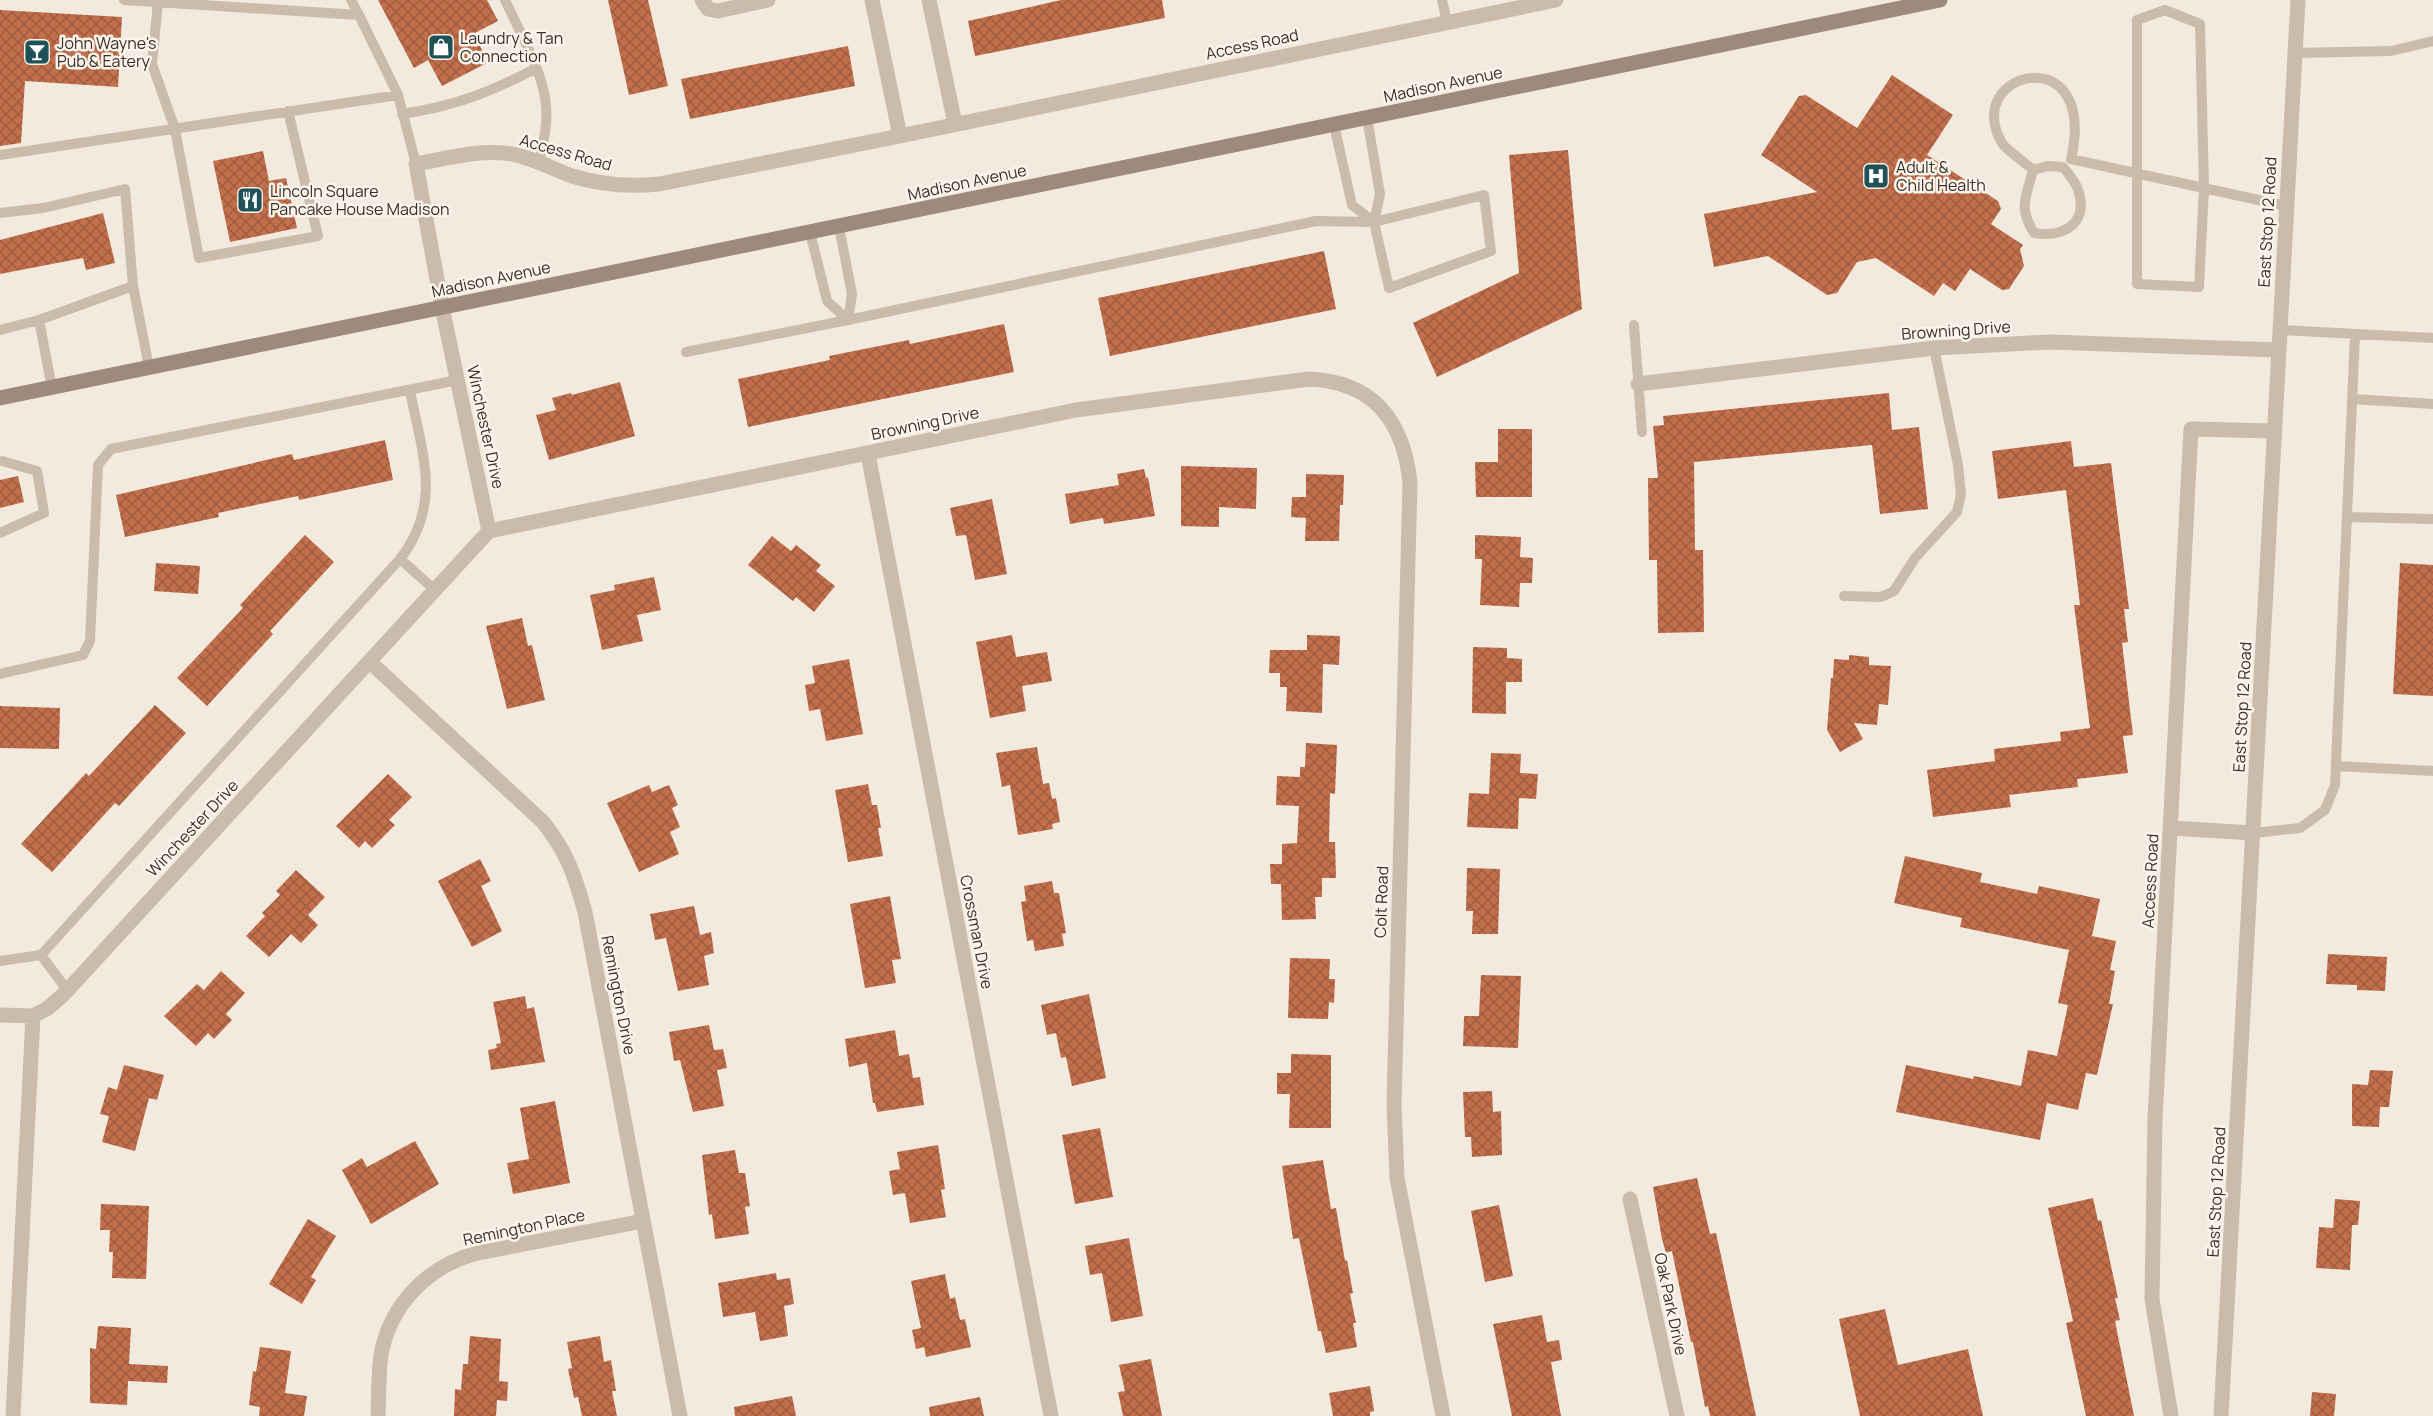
<svg xmlns="http://www.w3.org/2000/svg" width="2433" height="1416" font-family="Manrope,sans-serif">
	<style>
		.building { fill: url(#building-cross-hatch) }
		.lines { fill: none; stroke-linecap: round; stroke-linejoin: round }
		.service { stroke: #cabbaa; stroke-width: 10 }
		.minor { stroke: #cabbaa; stroke-width: 15 }
		.tertiary { stroke: #cabbaa; stroke-width: 15 }
		.secondary { stroke: #9e8a7c; stroke-width: 15 }
		.labels { text-anchor: middle; stroke-width: 5; stroke-linejoin: round; paint-order: stroke }
		.poi-label { font-size: 16px; fill: #382f2a; stroke: #faf4eb; text-anchor: start }
		.street-label { font-size: 16px; fill: #382f2a; stroke: #faf4eb }
	</style>
	<defs>
		<pattern id="building-cross-hatch" width="8" height="8" patternUnits="userSpaceOnUse" patternTransform="scale(1.5)"><rect width="8" height="8" fill="#c26f4c"/><path d="M0 0l8 8M0 8l8-8" fill="none" stroke="#9f5c3f"/></pattern>
	</defs>
	<rect width="100%" height="100%" fill="#f2eade"/>
	<path class="building" d="M378,0H487L498,21L473,34L489,62L442,86L428,60L414,68Z
		M608,0H648L668,86L629,95Z
		M1061,0H1162L1165,18L975,56L968,21Z
		M0,10L122,17L118,87L25,81L21,143L0,146Z
		M848,46L855,86L690,119L681,79Z
		M1892,75L1953,115L1927,155L1998,201L2001,209L1991,224L2023,245L2020,249L2024,266L2009,289L2002,290L1970,269L1955,291L1943,283L1934,296L1876,258L1857,262L1837,293L1827,295L1768,256L1714,267L1704,214L1817,192L1761,155L1799,96L1806,95L1857,128Z
		M1568,150L1582,309L1437,377L1413,323L1519,273L1509,155Z
		M263,151L269,181L286,178L297,228L230,242L213,161Z
		M103,213L115,263L86,270L83,258L0,274V240Z
		M1324,251L1336,309L1110,356L1098,298Z
		M1004,324L1014,372L748,427L738,379L830,360L829,356L909,340L910,344Z
		M620,382L635,436L549,460L536,415L556,410L552,398L571,393L572,395Z
		M1889,393L1892,430L1919,427L1928,509L1880,514L1872,445L1694,462L1695,550H1703L1704,632L1658,633L1657,560H1649L1648,478H1658L1653,426L1664,425L1663,416Z
		M1498,429H1532V497H1476L1475,462H1498Z
		M385,440L393,480L299,500L298,496L218,513L219,517L125,537L116,495L292,454L294,460Z
		M2071,441L2074,467L2111,463L2129,609H2124L2128,642L2122,643L2133,735L2123,736L2128,773L2077,779L2078,787L2009,795L2011,807L1933,817L1927,770L1995,761L1994,749L2061,741L2060,732L2090,728L2074,605H2080L2066,490L1998,499L1992,451Z
		M1181,466L1257,468L1256,509L1219,507V527L1181,526Z
		M1144,469L1146,478L1148,477L1155,516L1104,524L1103,518L1070,524L1065,494L1119,485L1117,474Z
		M1306,474L1344,475L1343,505H1340L1339,541H1305L1306,518L1291,517L1292,497H1306Z
		M18,476L24,502L0,508V480Z
		M992,499L1007,574L975,580L966,535L956,536L950,508Z
		M305,535L334,562L270,631L273,634L207,706L177,678L243,608L240,605Z
		M1475,535L1521,537L1520,557L1533,558L1532,583H1520L1519,607L1480,605L1482,559H1475Z
		M772,536L791,551L796,545L821,565L816,571L835,586L814,612L796,597L793,601L748,565Z
		M156,563L200,566L198,594L154,591Z
		M2400,563L2433,565V696L2393,694Z
		M654,577L661,610L637,615L643,641L602,650L590,595L615,590L614,585Z
		M522,618L528,646L532,645L545,700L507,709L486,626Z
		M1012,635L1016,657L1047,652L1052,681L1022,686L1026,711L990,718L976,642Z
		M1307,635L1340,636L1339,665L1323,664L1322,713L1286,711L1287,687H1280V673H1269L1270,650H1307Z
		M1473,647L1507,648V658L1522,659V682H1506V714L1472,713Z
		M1849,655L1869,657V665L1891,666L1888,705L1879,704L1877,725L1854,723L1863,739L1840,752L1827,730L1831,678H1833L1834,659L1849,660Z
		M849,659L863,734L826,741L820,709L809,711L805,685L815,683L812,666Z
		M155,705L186,733L119,806L115,803L52,872L21,844L86,773L89,776Z
		M0,706L60,708L59,749L0,748Z
		M1306,743L1337,745L1335,794L1330,793L1329,842H1335L1336,878H1322V897H1315L1316,919L1282,920L1281,884H1271L1270,864H1282V844L1297,843L1299,806L1276,805L1277,776L1300,777V767H1305Z
		M1037,747L1043,784L1049,783L1052,799L1056,798L1060,822L1052,824L1053,829L1018,835L1010,785L1002,787L996,753Z
		M1491,753L1521,754L1520,773L1538,774L1536,799L1519,798L1518,829L1467,827L1469,793L1489,794Z
		M388,774L412,797L389,820L395,825L372,848L365,841L359,848L336,826Z
		M868,784L872,805H877L881,828H878L883,856L848,862L835,790Z
		M649,785L652,792L669,785L678,805L672,808L680,827L670,832L679,854L639,872L607,803Z
		M1905,856L1982,873L1980,882L2037,894L2039,886L2100,899L2092,936L2116,941L2110,970L2115,971L2109,1004H2113L2097,1075L2086,1073L2078,1110L2047,1103L2040,1140L1896,1112L1906,1065L1973,1079L1974,1076L2021,1086L2028,1050L2057,1056L2068,1005L2058,1003L2069,950L1960,927L1962,918L1894,903Z
		M480,859L491,881L481,886L502,931L472,947L438,881Z
		M1467,868L1500,869L1498,934H1472L1473,911H1466Z
		M296,870L325,897L308,915L318,925L301,943L291,934L269,957L246,936L265,916L262,913L280,895L276,891Z
		M1052,881L1054,893H1059L1066,933L1062,934L1064,946L1035,951L1033,940L1027,941L1021,902L1026,901L1024,886Z
		M890,896L901,959L892,960L896,983L865,988L850,904Z
		M694,906L700,935L711,932L714,953L704,956L709,985L678,991L666,938L655,940L650,914Z
		M2328,954L2387,957L2385,991L2357,990V985L2326,984Z
		M1290,958L1330,959L1329,979H1335L1334,1003L1329,1002L1328,1019L1288,1018Z
		M221,971L245,993L226,1014L232,1020L214,1039L208,1033L196,1046L164,1016L197,984L204,990Z
		M1481,975L1521,976L1518,1048L1463,1046L1464,1016H1479Z
		M1089,994L1106,1078L1072,1086L1066,1057L1061,1058L1056,1033L1047,1035L1041,1005Z
		M525,996L527,1009L534,1007L545,1062L491,1070L488,1050L497,1048L496,1044L501,1043L493,1002Z
		M709,1025L714,1050L723,1049L727,1068L717,1070L724,1106L693,1112L680,1060L674,1061L669,1032Z
		M895,1030L899,1056L909,1054L913,1078L920,1077L924,1105L877,1112L875,1103H873L867,1063L849,1067L845,1039Z
		M1291,1054L1331,1055V1128H1289L1290,1094H1277V1073H1291Z
		M124,1065L164,1075L157,1100L149,1098L135,1151L102,1142L109,1116L100,1114L108,1087L117,1090Z
		M2370,1070L2393,1071L2389,1107H2380L2379,1127L2352,1126V1084L2368,1085Z
		M1492,1091L1493,1112L1501,1111L1502,1155L1472,1157L1471,1137H1465L1463,1092Z
		M555,1101L570,1183L513,1194L507,1163L529,1159L520,1108Z
		M1100,1128L1113,1197L1075,1204L1062,1135Z
		M415,1141L439,1184L371,1224L342,1170L362,1158L367,1167Z
		M938,1145L945,1189L941,1190L946,1217L910,1223L905,1193L893,1195L889,1171L900,1169L897,1152Z
		M735,1150L739,1173H745L750,1206L745,1207L749,1234L715,1239L712,1214L709,1215L702,1155Z
		M1323,1160L1331,1209L1336,1208L1345,1261L1347,1260L1353,1293L1350,1294L1356,1323H1353L1357,1347L1326,1353L1321,1331H1318L1299,1238L1293,1239L1282,1166Z
		M1697,1178L1710,1234L1716,1233L1756,1416H1710L1708,1406L1705,1407L1693,1342H1691L1672,1251L1666,1253L1662,1239L1653,1187Z
		M2093,1198L2098,1221L2101,1220L2118,1298H2115L2120,1320L2115,1321L2134,1416H2086L2066,1323L2073,1321L2048,1208Z
		M2335,1199L2360,1201L2358,1225H2352L2350,1270L2316,1268L2319,1227L2333,1228Z
		M101,1204L149,1206L146,1279L112,1278L113,1252H109L110,1230H100Z
		M1499,1205L1513,1276L1485,1282L1471,1211Z
		M308,1219L336,1236L311,1277L316,1280L302,1304L269,1284Z
		M1129,1238L1143,1316L1111,1322L1102,1273L1090,1275L1085,1246Z
		M776,1273L777,1280L790,1278L794,1304L784,1306L788,1336L760,1341L755,1312L723,1317L718,1283Z
		M945,1274L950,1299L955,1297L960,1320L965,1319L971,1347L926,1357L924,1347L916,1349L912,1330L921,1328L911,1281Z
		M1885,1309L1898,1365L1968,1349L1983,1416H1860L1839,1319Z
		M1542,1315L1547,1342L1559,1340L1562,1360L1551,1362L1561,1416H1512L1493,1324Z
		M98,1326L131,1328L129,1364L168,1366L167,1383L128,1381L127,1405L90,1403V1348L96,1349Z
		M470,1336L501,1339L499,1381L508,1382L507,1401L497,1400L496,1416H454L455,1389L461,1390L463,1364H468Z
		M600,1336L604,1362L611,1360L616,1391H612L617,1416H582L578,1397L574,1398L568,1369L572,1368L567,1342Z
		M260,1347L291,1351L285,1393L307,1396L304,1416H259L260,1407L249,1405L253,1371L256,1372Z
		M1151,1359L1162,1416H1123L1118,1392L1125,1391L1119,1365Z
		M1370,1386L1374,1411L1370,1412V1416H1333L1329,1393Z
		M2312,1392L2336,1394L2334,1416H2310Z
		M792,1396L796,1416H735L734,1407Z
		M980,1397L984,1416H930L929,1407Z"/>
	<g class="lines">
		<path class="service" d="M124,0L359,15L398,95
			M351,0L359,15
			M505,0C519,31 543,71 546,105C548,125 543,143 539,162
			M1442,0L1447,22
			M158,2L152,64L175,129L199,258L318,236L288,111
			M2165,10L2200,24L2204,188L2199,287L2137,284V20Z
			M2295,53L2391,51L2433,41
			M402,114C455,106 488,93 535,69
			M1334,125L1352,205L1374,222L1380,194L1367,118
			M0,155L398,95L416,164
			M2033,170C2026,198 2018,207 2034,233C2067,238 2090,221 2077,187C2074,180 2068,173 2063,167L2048,166L2033,170C2026,163 2005,149 2002,143C1960,71 2099,36 2071,159L2286,206
			M0,213L43,208L125,189L133,286
			M839,227L852,294L848,320
			M810,232L827,301L848,320
			M1634,325L1642,432
			M0,330L39,320
			M2279,330L2433,338
			M686,352L848,320L1316,221L1374,222L1484,195L1491,251L1389,288L1374,222
			M52,388L39,320L133,286L149,367
			M2352,399L2433,404
			M2347,517L2433,519
			M0,533L44,513L37,471L2,461
			M400,559L435,590
			M1844,596L1881,597L1894,591L1915,558L1957,512L1961,494L1958,465L1934,348
			M0,674L83,655L90,641L98,465L111,449L458,380
			M2336,766L2433,771
			M2254,833L2300,828L2325,810L2335,785L2355,335
			M41,955L67,990
			M0,961L41,955L400,559C443,504 422,453 410,391"/>
		<path class="minor" d="M702,0L708,9L718,11L768,0
			M872,0L900,136
			M929,0L955,124
			M1638,384L1934,348L2049,342L2278,350
			M868,454L1051,1416
			M489,531L1076,410L1309,379C1374,382 1403,420 1410,482L1394,1105L1397,1178L1443,1416
			M370,662L543,822C567,852 575,876 585,912L680,1416
			M2171,828L2254,833
			M0,1015L33,1016
			M1630,1199L1677,1416
			M13,1416L33,1016L48,1008L64,994L489,531L442,307L416,164C448,158 479,149 512,154C534,158 552,169 572,176C601,185 630,187 659,184L900,136L1556,0
			M378,1416C379,1396 378,1375 381,1355C390,1304 429,1265 478,1253L643,1221
			M2171,1416L2152,1299L2155,1119L2191,429L2273,431"/>
		<path class="tertiary" d="M2221,1416L2298,0"/>
		<path class="secondary" d="M0,398L1940,0"/>
	</g>
	<defs>
		<symbol id="shop-square" viewBox="-11 -11 22 22"><rect x="-9" y="-9" width="18" height="18" rx="4" fill="#205158" stroke="#faf4eb"/><path d="M-5-2.5h2.3a2.7 3.5 0 0 1 5.4 0H5L5.5 6h-11ZM-1.5-2.5h3a1.5 2.3 0 0 0-3 0Z" fill="#fff"/></symbol>
		<symbol id="bar-square" viewBox="-11 -11 22 22"><rect x="-9" y="-9" width="18" height="18" rx="4" fill="#205158" stroke="#faf4eb"/><path d="M-6-5H6L.8 .8V4.5H3.5V6h-7V4.5H-.8V.8Z" fill="#fff"/></symbol>
		<symbol id="hospital-square" viewBox="-11 -11 22 22"><rect x="-9" y="-9" width="18" height="18" rx="4" fill="#205158" stroke="#faf4eb"/><path d="M-5-5h3v3.5h4V-5h3V5h-3V1.5h-4V5h-3Z" fill="#fff"/></symbol>
		<symbol id="restaurant-square" viewBox="-11 -11 22 22"><rect x="-9" y="-9" width="18" height="18" rx="4" fill="#205158" stroke="#faf4eb"/><path d="M-5-6h1v4h1v-4h1v4h1v-4h1v5L-1.5 .5V6h-2V.5L-5-1ZM5-6V6H3V1.5H1.5Q1.5-4 5-6Z" fill="#fff"/></symbol>
	</defs>
	<g fill-rule="evenodd">
		<use href="#shop-square" x="426" y="32" width="30" height="30"/>
		<use href="#bar-square" x="22" y="37" width="30" height="30"/>
		<use href="#hospital-square" x="1861" y="161" width="30" height="30"/>
		<use href="#restaurant-square" x="235" y="185" width="30" height="30"/>
	</g>
	<g class="labels">
		<g class="poi-label">
			<text x="460" y="44">Laundry &amp; Tan<tspan x="460" dy="18">Connection</tspan></text>
			<text x="57" y="49">John Wayne's<tspan x="57" dy="18">Pub &amp; Eatery</tspan></text>
			<text x="1896" y="173">Adult &amp;<tspan x="1896" dy="18">Child Health</tspan></text>
			<text x="270" y="197">Lincoln Square<tspan x="270" dy="18">Pancake House Madison</tspan></text>
		</g>
		<g class="street-label">
			<text transform="translate(1252 44) rotate(-12)" y="6">Access Road</text>
			<text transform="translate(1443 84) rotate(-12)" y="6">Madison Avenue</text>
			<text transform="translate(566 152) rotate(16)" y="6">Access Road</text>
			<text transform="translate(967 182) rotate(-12)" y="6">Madison Avenue</text>
			<text transform="translate(2267 222) rotate(-87)" y="6">East Stop 12 Road</text>
			<text transform="translate(491 279) rotate(-12)" y="6">Madison Avenue</text>
			<text transform="translate(1956 330) rotate(-4)" y="6">Browning Drive</text>
			<text transform="translate(925 423) rotate(-12)" y="6">Browning Drive</text>
			<text transform="translate(486 427) rotate(78)" y="6">Winchester Drive</text>
			<text transform="translate(2242 707) rotate(-87)" y="6">East Stop 12 Road</text>
			<text transform="translate(192 828) rotate(-47)" y="6">Winchester Drive</text>
			<text transform="translate(2150 881) rotate(-87)" y="6">Access Road</text>
			<text transform="translate(1381 902) rotate(-88)" y="6">Colt Road</text>
			<text transform="translate(977 932) rotate(79)" y="6">Crossman Drive</text>
			<text transform="translate(619 995) rotate(79)" y="6">Remington Drive</text>
			<text transform="translate(2216 1192) rotate(-87)" y="6">East Stop 12 Road</text>
			<text transform="translate(524 1227) rotate(-12)" y="6">Remington Place</text>
			<text transform="translate(1671 1304) rotate(78)" y="6">Oak Park Drive</text>
		</g>
	</g>
</svg>
